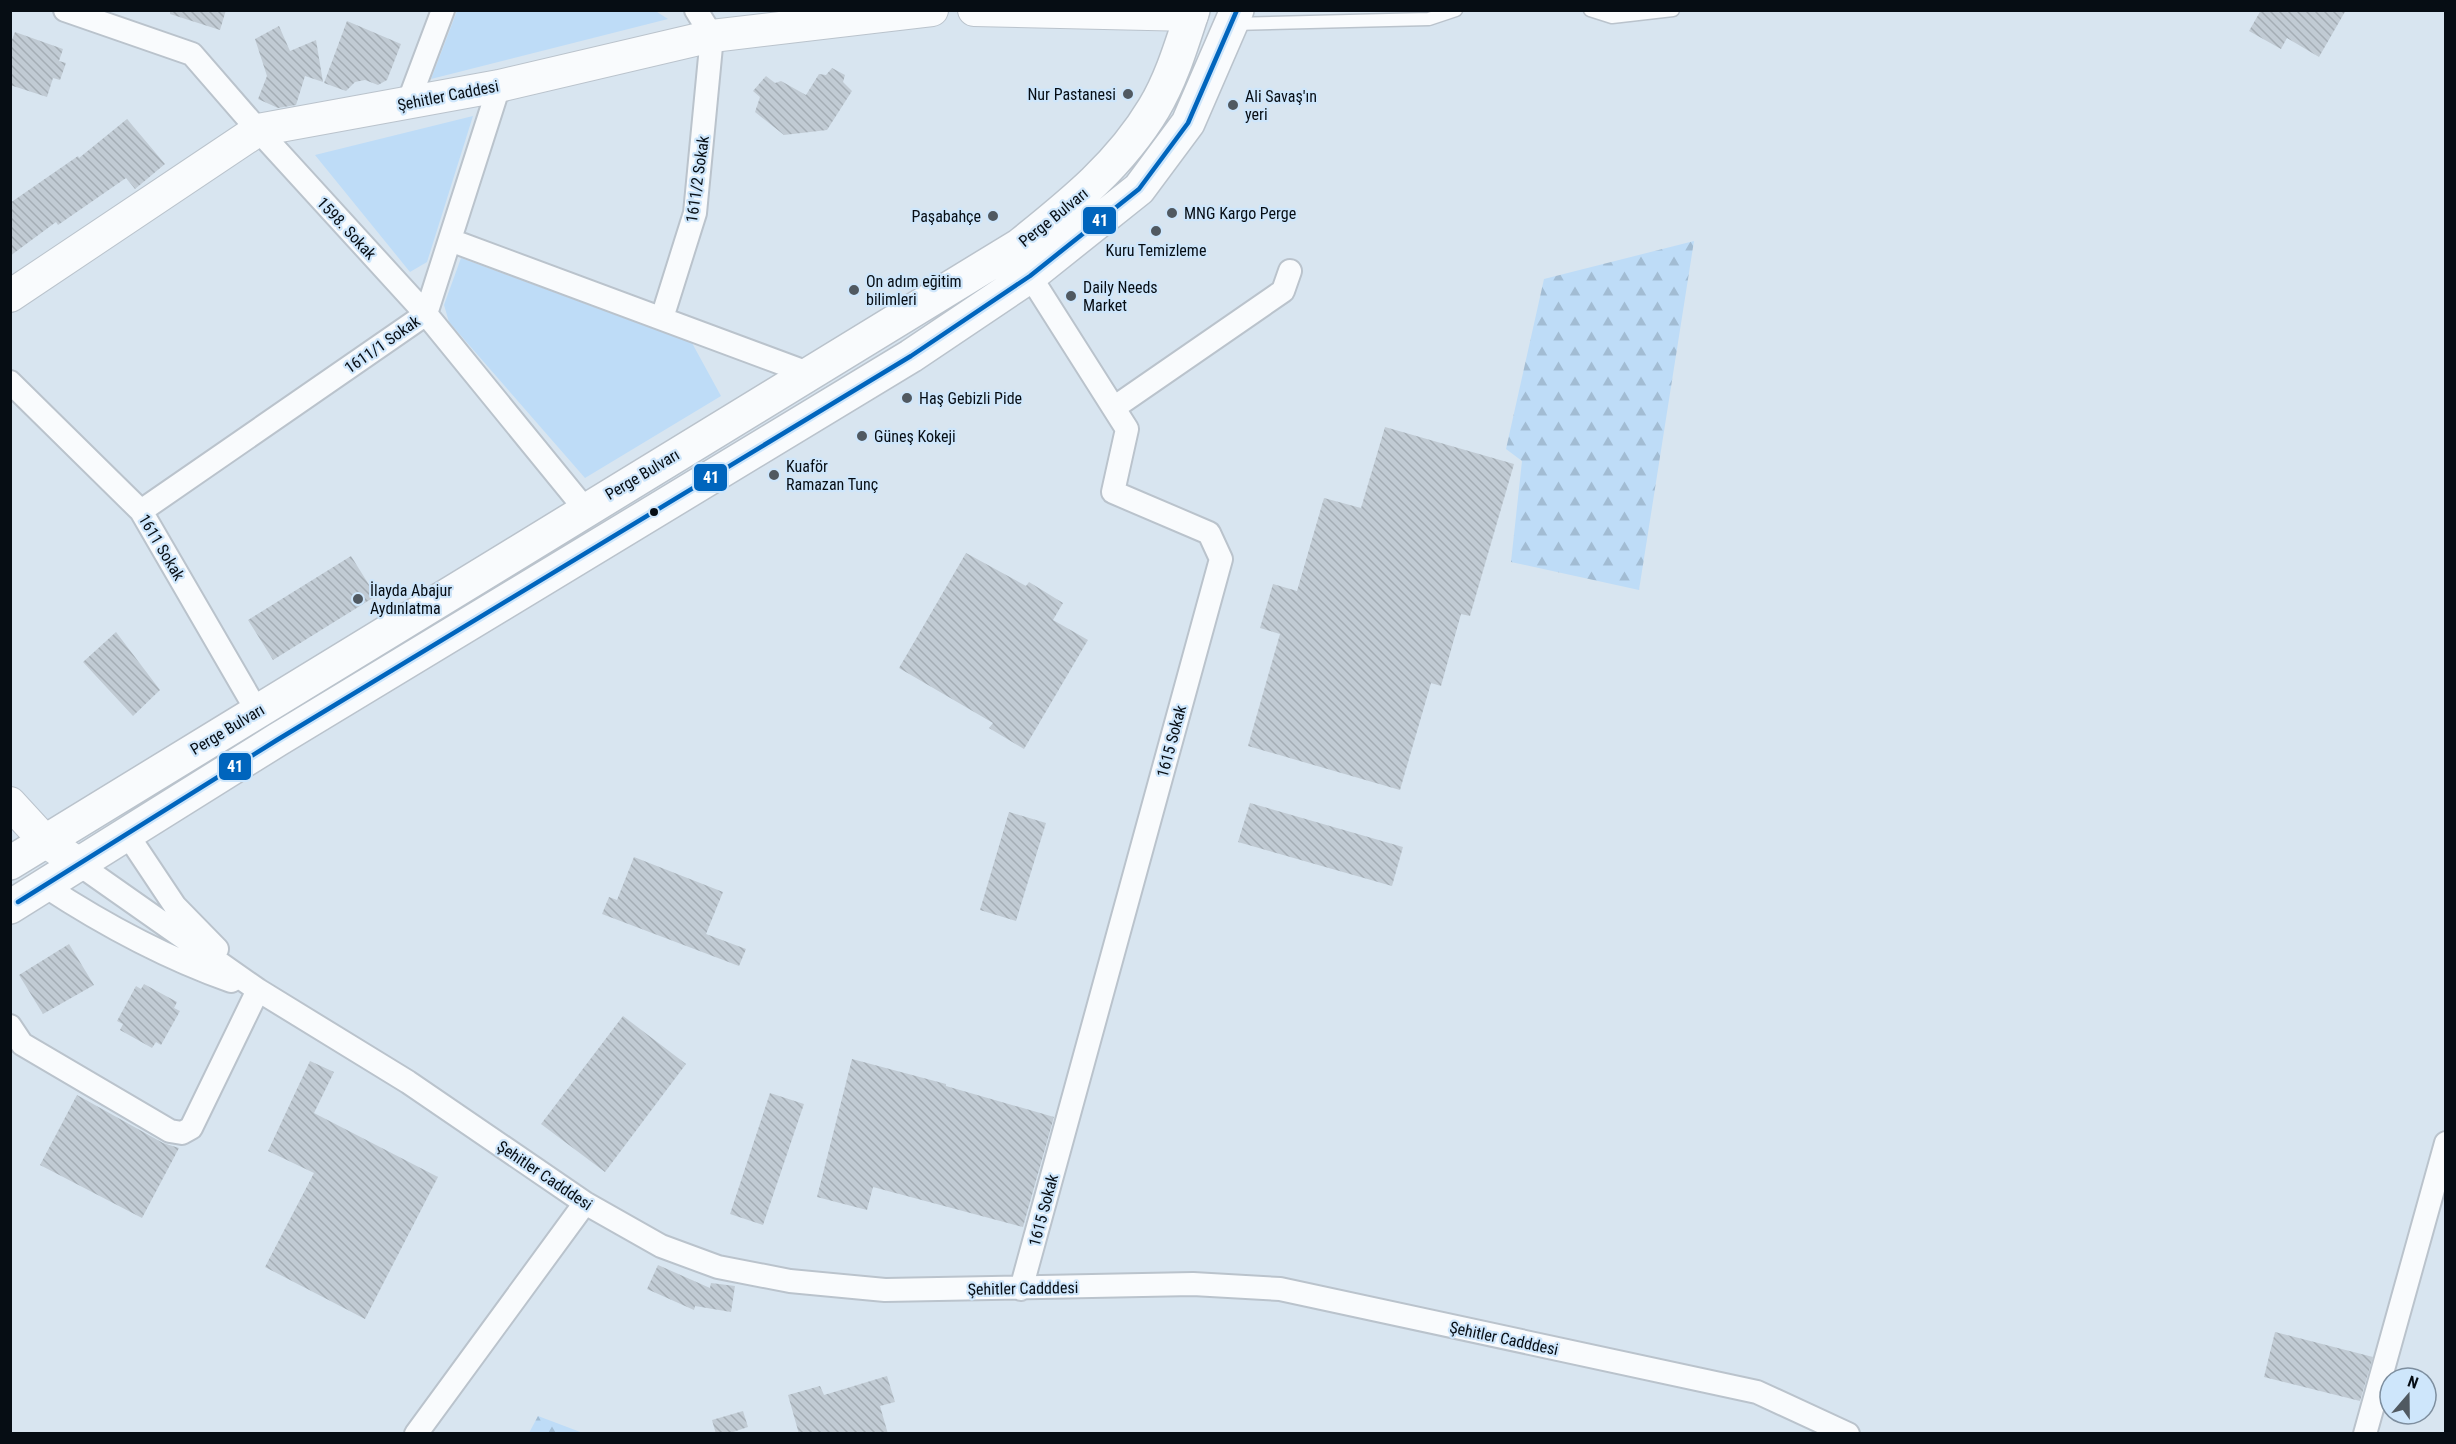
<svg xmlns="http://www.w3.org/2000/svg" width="2456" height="1444" font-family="'Roboto Condensed',sans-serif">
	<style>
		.forest { fill: url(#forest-firs) }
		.park { fill: #bedcf7 }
		.building { fill: url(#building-back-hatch) }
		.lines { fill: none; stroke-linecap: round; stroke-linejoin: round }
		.lane-casing { stroke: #bac3cc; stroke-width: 15 }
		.street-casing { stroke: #bac3cc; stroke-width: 26 }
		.secondary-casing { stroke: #bac3cc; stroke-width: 34 }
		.primary-casing { stroke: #bac3cc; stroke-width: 36 }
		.lane { stroke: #f9fbfd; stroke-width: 12 }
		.street { stroke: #f9fbfd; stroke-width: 22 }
		.secondary { stroke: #f9fbfd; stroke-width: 32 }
		.primary { stroke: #f9fbfd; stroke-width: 33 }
		.bus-1-casing { stroke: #cee6fb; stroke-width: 9 }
		.bus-1 { stroke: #0065bd; stroke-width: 4.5 }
		.poi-dot { fill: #505961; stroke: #cee6fb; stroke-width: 2 }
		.bus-dot { fill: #060d14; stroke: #cee6fb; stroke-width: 2 }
		.labels { text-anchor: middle; stroke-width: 4.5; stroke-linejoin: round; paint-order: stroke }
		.poi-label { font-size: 16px; fill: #060d14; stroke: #cee6fb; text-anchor: start }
		.street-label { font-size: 16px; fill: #060d14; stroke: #cee6fb }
		.line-badge { stroke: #cee6fb; stroke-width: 2 }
		.badge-label { font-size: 16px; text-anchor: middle; font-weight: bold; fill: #fff }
	</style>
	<defs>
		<pattern id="forest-firs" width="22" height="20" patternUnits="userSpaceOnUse" patternTransform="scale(1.5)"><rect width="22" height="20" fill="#bedcf7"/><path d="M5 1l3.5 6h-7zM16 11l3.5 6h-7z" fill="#a2bcd3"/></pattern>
		<pattern id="building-back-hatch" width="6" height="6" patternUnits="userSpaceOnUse" patternTransform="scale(1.5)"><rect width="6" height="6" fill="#c1cbd4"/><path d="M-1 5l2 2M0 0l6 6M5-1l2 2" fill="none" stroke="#a4adb5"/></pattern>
	</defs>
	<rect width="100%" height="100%" fill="#d8e5f0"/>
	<path class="forest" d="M1694,241L1639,590L1511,562L1522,461L1506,449L1544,279Z
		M538,1416L583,1433H529Z"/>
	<path class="park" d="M654,10L668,19L431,79L457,11Z
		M473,116L427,262L410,272L315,155Z
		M461,258L692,343L721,396L585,478L449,322L444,305Z"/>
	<path class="building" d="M170,10H226L220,30L170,14Z
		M2261,10H2346L2319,57L2287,38L2281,49L2249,31Z
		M347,21L401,44L387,80L378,85L365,80L355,82L346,91L324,83Z
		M279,26L290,51L316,40L323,82L305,76L296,105L278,108L258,99L267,76L255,39Z
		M15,32L63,49L59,61L66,63L60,80L53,78L47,97L10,85V45Z
		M832,68L845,75L843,82L852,91L827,130L784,135L755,112L760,97L753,91L766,76L775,83L781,81L806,95L819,74L826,75Z
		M127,119L165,164L135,189L126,178L58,225L56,222L10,256V203L78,156L79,158Z
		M1385,427L1514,464L1470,616L1461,614L1441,686L1431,683L1400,790L1248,746L1280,634L1260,628L1273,584L1297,591L1324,498L1361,508Z
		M966,553L1026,586L1029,582L1063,603L1053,620L1088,640L1024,749L989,728L993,723L899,668Z
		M351,556L376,596L273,660L248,620Z
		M116,632L160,690L133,716L83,662Z
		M1250,803L1403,847L1392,886L1238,842Z
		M1009,812L1046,823L1016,921L980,910Z
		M634,857L723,892L706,934L746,949L739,966L602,914L609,897L617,900Z
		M69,944L94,985L43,1014L19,975Z
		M144,984L177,1002L174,1008L180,1011L161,1045L156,1042L152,1048L120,1030L123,1024L117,1021L136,986L141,989Z
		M623,1016L686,1064L605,1172L541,1124Z
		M852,1059L946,1084V1086L1054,1117L1023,1227L873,1187L867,1210L817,1197Z
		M310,1061L334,1072L314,1113L438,1177L365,1319L265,1267L314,1173L268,1151Z
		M770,1093L804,1104L763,1225L730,1214Z
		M77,1095L163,1143L179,1148L142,1218L40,1165Z
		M658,1265L710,1288L711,1283L735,1286L731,1312L695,1306L694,1310L647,1289Z
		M2275,1332L2373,1357L2360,1401L2264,1377Z
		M887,1376L895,1402L880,1406L888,1434H799L788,1395L820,1386L824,1395Z
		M743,1411L748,1427L727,1434H716L712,1420Z"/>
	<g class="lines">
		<defs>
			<path id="lane" d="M1590,10L1612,17L1673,10
				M1233,24L1429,19L1456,10"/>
			<path id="street" d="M65,10L192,54L258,130L426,314L585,509
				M408,103L443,10
				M450,240L808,373
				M662,318L695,213L712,36L696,10
				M10,382L141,511L257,711
				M1115,407L1283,291L1290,271
				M141,511L426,314L499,86
				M127,834L175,906L217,949
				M80,865L258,990L408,1082L585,1203L661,1246L718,1267L790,1281L885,1290L1193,1284L1280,1289L1757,1392L1848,1434
				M45,886C103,924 166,958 231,981
				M10,1026L22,1044L170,1131L182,1133L191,1128L258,990
				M1021,1289L1221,559L1209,533L1113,492L1127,429L1030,276
				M416,1434L585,1203
				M2365,1434L2446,1143"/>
			<path id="secondary" d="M974,10L1192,15
				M10,296L258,130L499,86L712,36L932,10
				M10,803L44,840L80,865"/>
			<path id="primary" d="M10,863L1020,245C1071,204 1120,165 1154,108C1172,78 1182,43 1193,10
				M10,907L277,740L911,356L1030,276L1139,189L1188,123L1237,10"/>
		</defs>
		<use href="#lane" class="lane-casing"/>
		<use href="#street" class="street-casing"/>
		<use href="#secondary" class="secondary-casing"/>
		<use href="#primary" class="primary-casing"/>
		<use href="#lane" class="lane"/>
		<use href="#street" class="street"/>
		<use href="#secondary" class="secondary"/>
		<use href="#primary" class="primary"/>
		<defs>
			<path id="bus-1" d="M18,902L277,740L911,356L1030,276L1139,189L1188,123L1237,10"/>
		</defs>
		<use href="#bus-1" class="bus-1-casing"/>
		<use href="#bus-1" class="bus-1"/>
	</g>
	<g class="poi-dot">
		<circle cx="1128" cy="94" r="6"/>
		<circle cx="1233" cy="105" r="6"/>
		<circle cx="1172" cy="213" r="6"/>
		<circle cx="993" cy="216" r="6"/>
		<circle cx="1156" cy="231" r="6"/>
		<circle cx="854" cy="290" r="6"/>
		<circle cx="1071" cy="296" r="6"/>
		<circle cx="907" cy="398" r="6"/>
		<circle cx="862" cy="436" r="6"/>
		<circle cx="774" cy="475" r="6"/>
		<circle cx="358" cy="599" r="6"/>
	</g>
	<circle class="bus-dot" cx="654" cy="512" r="5"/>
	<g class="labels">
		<g class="poi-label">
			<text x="1116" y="100" text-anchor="end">Nur Pastanesi</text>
			<text x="1245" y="102">Ali Savaş'ın<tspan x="1245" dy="18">yeri</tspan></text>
			<text x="1184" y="219">MNG Kargo Perge</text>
			<text x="981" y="222" text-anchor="end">Paşabahçe</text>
			<text x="1156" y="256" text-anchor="middle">Kuru Temizleme</text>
			<text x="866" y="287">On adım eğitim<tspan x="866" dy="18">bilimleri</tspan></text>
			<text x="1083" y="293">Daily Needs<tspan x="1083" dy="18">Market</tspan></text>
			<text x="919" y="404">Haş Gebizli Pide</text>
			<text x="874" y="442">Güneş Kokeji</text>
			<text x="786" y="472">Kuaför<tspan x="786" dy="18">Ramazan Tunç</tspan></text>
			<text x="370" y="596">İlayda Abajur<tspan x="370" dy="18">Aydınlatma</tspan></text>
		</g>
		<g class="street-label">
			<text transform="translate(448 95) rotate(-11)" y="6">Şehitler Caddesi</text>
			<text transform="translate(697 179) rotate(-82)" y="6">1611/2 Sokak</text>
			<text transform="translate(1053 217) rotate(-39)" y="6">Perge Bulvarı</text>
			<text transform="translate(347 228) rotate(47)" y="6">1598. Sokak</text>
			<text transform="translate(382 344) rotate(-35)" y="6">1611/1 Sokak</text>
			<text transform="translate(642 474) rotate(-31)" y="6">Perge Bulvarı</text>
			<text transform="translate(162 547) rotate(59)" y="6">1611 Sokak</text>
			<text transform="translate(227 729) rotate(-31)" y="6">Perge Bulvarı</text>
			<text transform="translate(1171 741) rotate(-75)" y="6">1615 Sokak</text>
			<text transform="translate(545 1175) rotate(34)" y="6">Şehitler Cadddesi</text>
			<text transform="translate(1043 1210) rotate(-75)" y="6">1615 Sokak</text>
			<text transform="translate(1023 1288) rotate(-1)" y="6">Şehitler Cadddesi</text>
			<text transform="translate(1504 1338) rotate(12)" y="6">Şehitler Cadddesi</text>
		</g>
	</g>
	<g class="line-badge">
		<rect x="1082" y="206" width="35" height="29" rx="6" fill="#0065bd"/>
		<rect x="693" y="463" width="35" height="29" rx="6" fill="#0065bd"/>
		<rect x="218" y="752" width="34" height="29" rx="6" fill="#0065bd"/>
	</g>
	<g class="badge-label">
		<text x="1100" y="226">41</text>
		<text x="711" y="483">41</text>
		<text x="235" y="772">41</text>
	</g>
	<rect width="2456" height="1444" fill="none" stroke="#060d14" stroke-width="24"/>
	<g transform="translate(2408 1396) rotate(20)"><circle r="28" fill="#cee6fb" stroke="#7e8f9f" stroke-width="1.5"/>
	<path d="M0-4.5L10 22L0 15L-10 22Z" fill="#505961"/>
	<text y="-9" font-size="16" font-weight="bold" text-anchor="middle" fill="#060d14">N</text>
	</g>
</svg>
